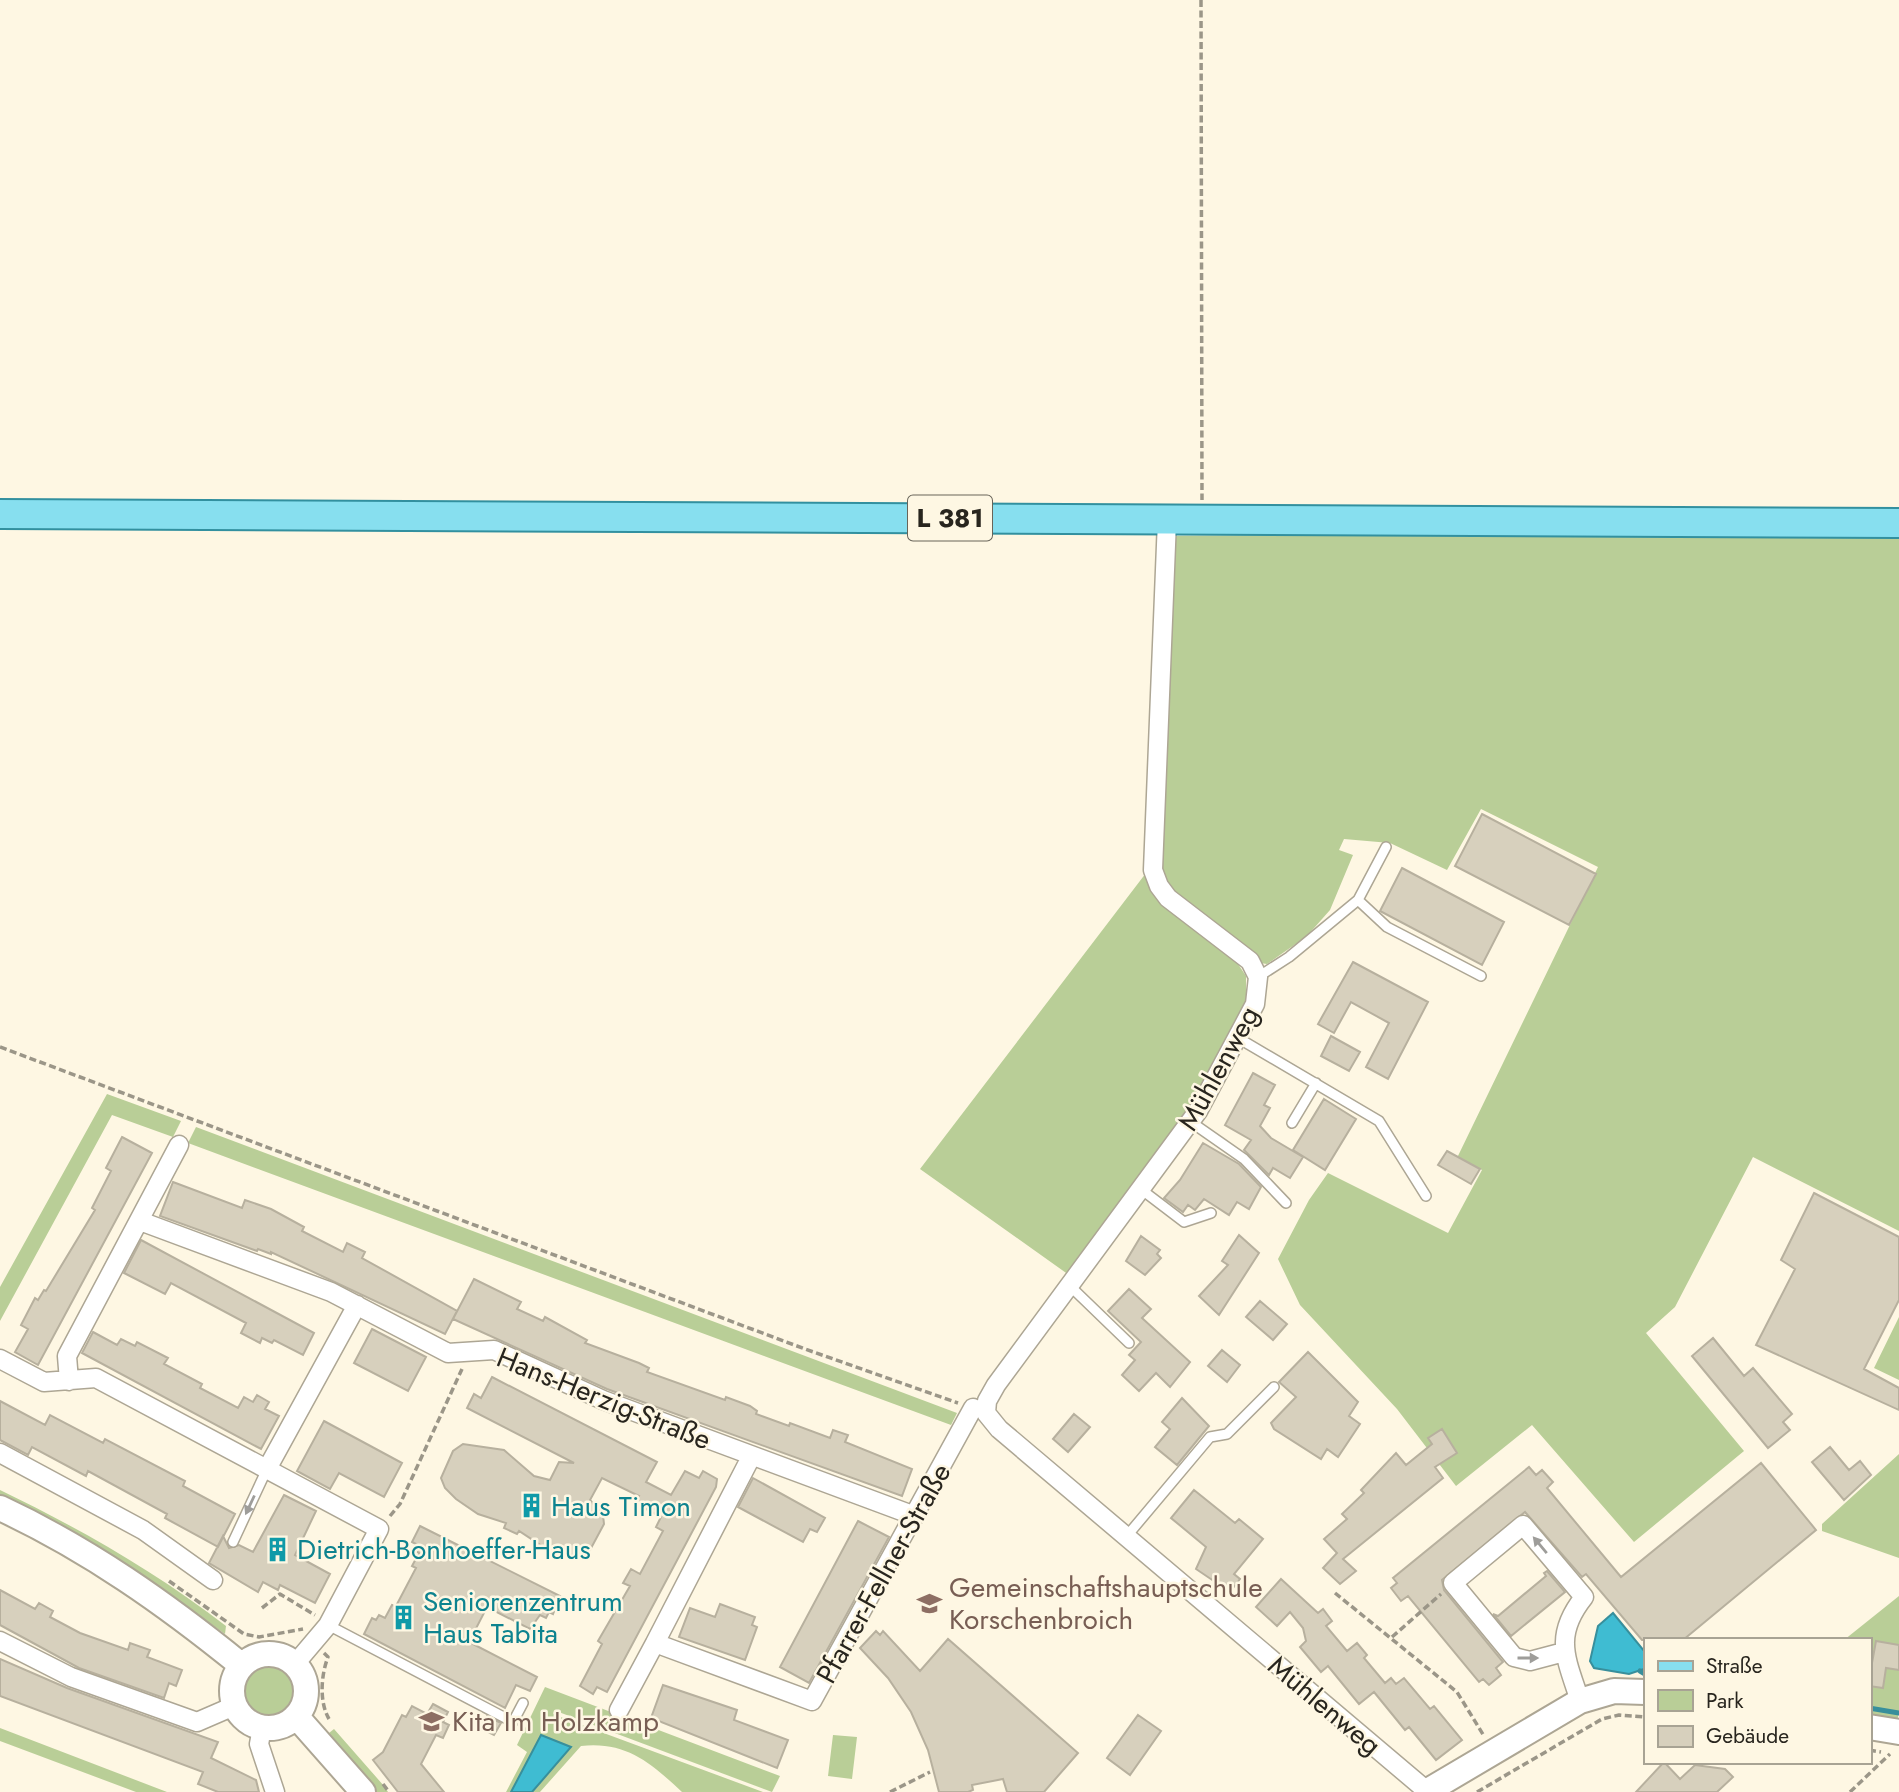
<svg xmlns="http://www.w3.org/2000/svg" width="1899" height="1792" font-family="Jost,sans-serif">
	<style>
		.green { fill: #b9ce97 }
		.water { fill: #3fbcd2; stroke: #388f9c; stroke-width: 2 }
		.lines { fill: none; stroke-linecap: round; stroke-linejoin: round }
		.stream { stroke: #388f9c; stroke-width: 5 }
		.building { fill: #d7d0bd; stroke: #b7b09e; stroke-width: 2 }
		.lane-casing { stroke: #ada694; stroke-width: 12 }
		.street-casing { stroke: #ada694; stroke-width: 21 }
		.secondary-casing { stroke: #ada694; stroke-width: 28 }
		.primary-casing { stroke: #32909f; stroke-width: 32 }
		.path { stroke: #9b9688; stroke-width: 3.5; stroke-dasharray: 7 3.5; stroke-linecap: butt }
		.lane { stroke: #fff; stroke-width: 9 }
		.street { stroke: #fff; stroke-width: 18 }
		.secondary { stroke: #fff; stroke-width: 24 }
		.primary { stroke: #87dfef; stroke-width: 28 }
		.oneway { fill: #9e9d9a }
		.labels { text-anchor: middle; stroke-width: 5; stroke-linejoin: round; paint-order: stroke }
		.shield { fill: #fef7e3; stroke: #686459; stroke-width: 2 }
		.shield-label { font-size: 26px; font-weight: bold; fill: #28251e }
		.street-label { font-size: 28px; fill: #28251e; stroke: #fef7e3 }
		.culture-label { font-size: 28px; fill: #0d838f; stroke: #fef7e3; text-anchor: start }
		.education-label { font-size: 28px; fill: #785e54; stroke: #fef7e3; text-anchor: start }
	</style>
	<rect width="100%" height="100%" fill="#fef7e3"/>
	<path class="green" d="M577,501L882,503L881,507L576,506Z
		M883,503L1197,504L1195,509L884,507Z
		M1212,504L1531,507V512L1212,510Z
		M1406,534L1899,536V1231L1753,1157L1675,1307L1646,1333L1744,1451L1634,1542L1532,1425L1456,1486L1397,1409L1300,1305L1278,1259L1309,1200L1328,1173L1448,1233L1482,1170L1457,1158L1598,867L1481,809L1447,870L1390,843L1344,839L1339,850L1353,855L1330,910L1307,936L1267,964L1260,963L1179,903L1162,875L1175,536Z
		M1146,873L1232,955L1246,976V1002L1184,1121L1069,1275L920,1169Z
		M107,1094L181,1121L173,1137L112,1115L0,1321V1287Z
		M196,1127L957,1413L951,1425L188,1143Z
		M1899,1317V1380L1874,1368Z
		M1899,1454V1558L1822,1531V1524Z
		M0,1490C79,1528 156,1572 226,1626L225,1634C154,1582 78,1538 0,1497Z
		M1899,1596V1712L1897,1722L1869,1718V1640H1844Z
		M243 1691a25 25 0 1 1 50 0a25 25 0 1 1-50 0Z
		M545,1687L780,1776L772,1792L556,1711L553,1713L555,1715L763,1792H682C651,1763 626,1741 581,1746L540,1792H506L527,1752L517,1745Z
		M0,1728L167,1792H136L0,1741Z
		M334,1729L384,1786L388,1792H375L329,1733Z
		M833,1735L857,1737L852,1779L828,1776Z"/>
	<path class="water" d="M1613,1613L1645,1652L1644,1669L1629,1674L1594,1668L1590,1661L1598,1626Z
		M541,1735L571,1747L532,1792H511Z"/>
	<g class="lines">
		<path class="stream" d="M1640,1671L1645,1674
			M1869,1708L1899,1713"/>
	</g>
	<path class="building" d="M1482,814L1596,874L1569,925L1455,866Z
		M1402,868L1504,922L1482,965L1380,911Z
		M1353,962L1428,1002L1388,1079L1366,1067L1389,1023L1351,1002L1334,1033L1318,1024Z
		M1331,1036L1360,1052L1349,1071L1321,1056Z
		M1253,1073L1275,1085L1264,1105L1270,1108L1260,1126L1271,1138L1303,1157L1290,1178L1273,1168L1269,1175L1244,1150L1251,1140L1225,1125Z
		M1324,1099L1356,1119L1325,1170L1293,1150Z
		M122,1137L152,1153L38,1365L15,1352L28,1329L21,1325L35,1298L38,1300L44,1290L46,1291L95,1210L92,1208L111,1171L106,1168Z
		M1203,1143L1239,1164L1261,1187L1249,1209L1237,1202L1229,1215L1204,1199L1195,1210L1188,1205L1183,1212L1164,1198L1180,1180Z
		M1447,1151L1480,1169L1471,1184L1438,1165Z
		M173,1182L242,1208L245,1200L271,1209L304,1227L302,1231L343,1252L347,1243L365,1252L362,1258L457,1311L445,1334L271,1252V1254L258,1249L257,1251L160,1216Z
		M1814,1193L1899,1237V1300L1864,1369L1899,1388V1410L1756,1345L1795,1269L1781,1260Z
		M1239,1235L1259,1253L1219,1315L1199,1296L1228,1265L1222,1261Z
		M1141,1236L1160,1250L1157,1254L1161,1258L1145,1275L1126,1261Z
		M141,1240L314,1333L303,1355L274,1340L272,1343L262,1338L260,1343L241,1333L246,1323L171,1283L165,1294L124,1273Z
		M474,1279L521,1302L517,1309L543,1321L545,1317L587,1340L585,1343L639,1363L649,1368L647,1372L725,1400L726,1397L750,1406L757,1411L756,1414L789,1426L790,1423L830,1438L833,1430L848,1435L845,1442L912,1469L902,1496L607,1389L453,1319Z
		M1129,1289L1151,1309L1142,1318L1190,1362L1170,1387L1156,1373L1139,1391L1122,1375L1135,1360L1129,1355L1141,1342L1108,1311Z
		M1260,1301L1287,1324L1273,1340L1246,1317Z
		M372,1329L426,1357L408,1391L354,1363Z
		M93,1332L117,1345L121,1339L135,1346L137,1342L168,1358L164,1364L202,1384L200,1388L238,1408L244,1397L253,1402L257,1395L269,1402L265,1409L279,1416L261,1449L82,1353Z
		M1713,1338L1744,1376L1753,1368L1792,1414L1783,1422L1790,1430L1768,1448L1692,1356Z
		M1222,1350L1240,1365L1227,1382L1208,1366Z
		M1308,1352L1358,1402L1349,1416L1360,1424L1338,1457L1327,1449L1321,1459L1274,1429L1271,1423L1296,1397L1279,1382Z
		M492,1377L657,1462L646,1482L671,1495L685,1471L699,1478L703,1471L717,1479L716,1487L607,1692L597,1687L593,1694L580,1686L602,1644L598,1641L630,1586L623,1583L631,1569L640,1574L663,1531L656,1527L661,1517L635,1503L639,1496L602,1478L590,1500L603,1515L604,1524L589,1552L575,1556L542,1546L519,1531L517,1534L504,1528L506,1523L478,1514L456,1499L445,1488L441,1478L453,1451L463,1444L504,1450L534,1476L550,1480L559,1462L574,1463L467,1408L474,1394L481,1398Z
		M1182,1398L1209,1426L1177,1465L1155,1447L1170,1429L1162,1422Z
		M0,1401L45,1425L50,1415L103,1443L105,1439L185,1481L183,1486L235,1514L218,1547L165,1518L167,1514L88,1471L86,1476L32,1447L28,1455L0,1440Z
		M1074,1414L1090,1427L1068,1452L1053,1439Z
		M324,1421L402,1463L384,1497L339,1473L330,1489L297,1471Z
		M1442,1429L1457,1453L1435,1467L1443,1478L1343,1559L1356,1571L1340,1584L1323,1568L1337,1553L1324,1539L1347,1519L1342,1514L1364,1493L1361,1490L1396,1453L1406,1465L1432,1444L1428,1438Z
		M1830,1447L1849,1470L1860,1461L1871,1475L1844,1500L1812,1462Z
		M1761,1463L1816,1530L1683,1640H1642L1586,1574L1582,1577L1525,1512L1442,1580L1444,1590L1503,1662L1496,1668L1501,1675L1489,1685L1483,1679L1479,1682L1408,1596L1401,1601L1391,1588L1397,1583L1393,1578L1529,1467L1536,1475L1542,1470L1553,1482L1547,1488L1621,1577Z
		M753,1478L825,1518L817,1532L810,1529L803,1542L738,1507Z
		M1194,1490L1235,1523L1239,1519L1263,1539L1234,1574L1240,1579L1230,1592L1196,1569L1206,1547L1171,1518Z
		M284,1495L316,1511L295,1555L330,1574L315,1603L280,1585L278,1590L263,1582L258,1592L209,1563L223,1536L229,1548L239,1545L253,1552Z
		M858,1521L889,1537L809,1683L780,1667Z
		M420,1526L560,1596L553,1614L549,1612L546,1618L540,1615L530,1629L487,1607L469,1642L537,1677L530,1691L516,1685L505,1708L364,1634L372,1618L376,1620L379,1615L385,1618L392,1605L396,1606L416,1568L412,1566L419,1553L413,1549L416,1544L412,1542Z
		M1547,1571L1565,1592L1511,1636L1493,1614L1498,1616L1546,1576L1544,1573Z
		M1281,1579L1318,1613L1323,1609L1332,1621L1326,1626L1347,1651L1357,1643L1367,1655L1364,1658L1385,1683L1391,1678L1396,1684L1404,1678L1430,1709L1434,1706L1462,1740L1436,1760L1409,1727L1405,1730L1374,1692L1359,1704L1328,1666L1321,1672L1300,1647L1306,1641L1303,1628L1290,1612L1277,1626L1256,1607Z
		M0,1590L35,1609L39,1603L53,1611L50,1617L80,1633L128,1650L130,1643L150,1650L147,1657L182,1670L176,1686L169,1683L164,1698L79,1668L0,1625Z
		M720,1604L755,1617L752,1625L757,1627L745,1660L679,1637L690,1608L715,1617Z
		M876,1631L880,1635L883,1631L920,1671L948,1639L1078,1753L1044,1792H1007L1003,1779L972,1785L973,1790L968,1792H939L928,1750L911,1712L888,1678L860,1648Z
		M1876,1641L1899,1645V1670L1886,1668L1883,1688L1869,1686V1662L1872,1663Z
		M0,1659L67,1688L218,1742L211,1758L256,1780L259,1792H218L198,1784L203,1772L0,1696Z
		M663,1685L737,1710L734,1720L788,1740L777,1768L651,1718Z
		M433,1704L448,1712L443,1722L449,1725L443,1738L436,1735L421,1764L444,1792H398L373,1760L383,1752L402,1715L406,1717L412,1706L427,1714Z
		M1138,1715L1161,1731L1130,1775L1107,1758Z
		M487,1716L501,1723L494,1735L480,1728Z
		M1664,1762L1680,1779L1695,1765L1725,1769L1733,1777L1717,1792H1636Z"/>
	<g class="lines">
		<defs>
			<path id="lane" d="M1358,900L1387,927L1481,976
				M1258,977L1289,957L1358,900L1386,847
				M1238,1038L1379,1121L1426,1196
				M1191,1122L1244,1159L1286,1203
				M1292,1123L1316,1083
				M1142,1190L1184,1222L1211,1213
				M1070,1286L1129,1343
				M1126,1537L1210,1437L1227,1434L1274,1387
				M233,1542L267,1469
				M328,1625L513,1722L523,1703"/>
			<path id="street" d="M1167,520L1153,870L1159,886L1168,898L1250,961L1258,977L1255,1004L1198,1111L996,1385L987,1401L986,1413L999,1429L1427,1791
				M140,1221L331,1292L448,1353L494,1350L603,1400L915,1516
				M0,1359L44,1382L96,1378L379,1529L328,1625L295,1664
				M69,1381L67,1356L179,1145
				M0,1453L143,1530L213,1580
				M751,1457L655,1643L812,1701L973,1408
				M267,1469L357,1305
				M0,1641L71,1677L197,1722L234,1706
				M1564,1652L1530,1661L1514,1657L1453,1583L1523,1525L1584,1597C1553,1636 1566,1658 1580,1701
				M619,1710L655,1643
				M262,1728L259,1744L275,1792"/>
			<path id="secondary" d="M0,1508C88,1549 166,1604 241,1665
				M232 1691a37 37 0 1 1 74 0a37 37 0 1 1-74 0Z
				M296,1716L363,1792
				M1869,1727L1899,1732
				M1426,1792L1580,1701L1614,1691L1645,1692"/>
			<path id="primary" d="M0,514L1899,523"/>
		</defs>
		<use href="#lane" class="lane-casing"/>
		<use href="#street" class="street-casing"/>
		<use href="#secondary" class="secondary-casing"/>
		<use href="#primary" class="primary-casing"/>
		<path class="path" d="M1201,0L1202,500
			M0,1047L805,1349L958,1403
			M390,1516L400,1504L462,1369
			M169,1581L244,1634L259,1637L303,1629
			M1335,1593L1457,1692L1484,1736
			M262,1608L280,1594L315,1615
			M1392,1637L1441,1594
			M324,1653L328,1657C321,1675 319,1702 329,1719
			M1869,1750L1881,1752
			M383,1784L389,1792
			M890,1792L930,1772
			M1477,1792L1602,1719L1619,1715L1645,1717
			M1850,1792L1890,1754"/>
		<use href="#lane" class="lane"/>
		<use href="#street" class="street"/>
		<use href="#secondary" class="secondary"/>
		<use href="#primary" class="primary"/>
	</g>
	<defs><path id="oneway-solid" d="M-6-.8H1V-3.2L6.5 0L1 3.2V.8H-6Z" transform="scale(1.75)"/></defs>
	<g class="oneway">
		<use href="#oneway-solid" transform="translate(250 1505) rotate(115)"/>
		<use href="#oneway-solid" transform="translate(1540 1545) rotate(-130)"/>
		<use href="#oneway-solid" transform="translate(1528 1658)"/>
	</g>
	<defs>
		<symbol id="building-bare" viewBox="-9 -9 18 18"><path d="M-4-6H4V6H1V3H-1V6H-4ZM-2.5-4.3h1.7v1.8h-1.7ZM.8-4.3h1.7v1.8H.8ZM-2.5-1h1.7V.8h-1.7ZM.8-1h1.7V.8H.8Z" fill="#0f9aa8" stroke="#fef7e3" stroke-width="2.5" paint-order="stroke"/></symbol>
		<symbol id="school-bare" viewBox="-9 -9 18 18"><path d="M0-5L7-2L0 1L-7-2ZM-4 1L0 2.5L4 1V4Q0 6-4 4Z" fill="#8d6e63" stroke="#fef7e3" stroke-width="2.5" paint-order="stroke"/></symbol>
	</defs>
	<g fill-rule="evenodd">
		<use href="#building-bare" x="514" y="1488" width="35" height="35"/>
		<use href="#building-bare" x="260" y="1532" width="35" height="35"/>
		<use href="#school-bare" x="912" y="1586" width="35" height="35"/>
		<use href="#building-bare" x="386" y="1600" width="35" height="35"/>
		<use href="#school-bare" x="414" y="1704" width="35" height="35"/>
	</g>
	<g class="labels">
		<rect class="shield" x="908" y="495.5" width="84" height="45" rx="5"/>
		<g class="shield-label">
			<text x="950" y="527">L 381</text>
		</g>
		<g class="street-label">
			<text transform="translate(1218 1068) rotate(-61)" y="10">Mühlenweg</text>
			<text transform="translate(604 1398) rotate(22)" y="10">Hans-Herzig-Straße</text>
			<text transform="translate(883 1573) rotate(-61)" y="10">Pfarrer-Fellner-Straße</text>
			<text transform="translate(1325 1705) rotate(40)" y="10">Mühlenweg</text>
		</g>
		<g class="culture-label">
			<text x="551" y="1516">Haus Timon</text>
			<text x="297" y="1559">Dietrich-Bonhoeffer-Haus</text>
			<text x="423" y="1611">Seniorenzentrum<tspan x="423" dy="32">Haus Tabita</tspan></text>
		</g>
		<g class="education-label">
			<text x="949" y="1597">Gemeinschaftshauptschule<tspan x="949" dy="32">Korschenbroich</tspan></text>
			<text x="452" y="1731">Kita Im Holzkamp</text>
		</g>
	</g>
	<rect x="1644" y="1638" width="228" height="126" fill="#fef7e3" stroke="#a8a394" stroke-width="2"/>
	<rect x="1658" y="1661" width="35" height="10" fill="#87dfef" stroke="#a8a394" stroke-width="2"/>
	<text x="1706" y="1673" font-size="21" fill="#28251e">Straße</text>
	<rect x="1658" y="1690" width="35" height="21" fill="#b9ce97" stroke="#a8a394" stroke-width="2"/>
	<text x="1706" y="1708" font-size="21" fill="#28251e">Park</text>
	<rect x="1658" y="1726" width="35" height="21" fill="#d7d0bd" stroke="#a8a394" stroke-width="2"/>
	<text x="1706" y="1743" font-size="21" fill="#28251e">Gebäude</text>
</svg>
